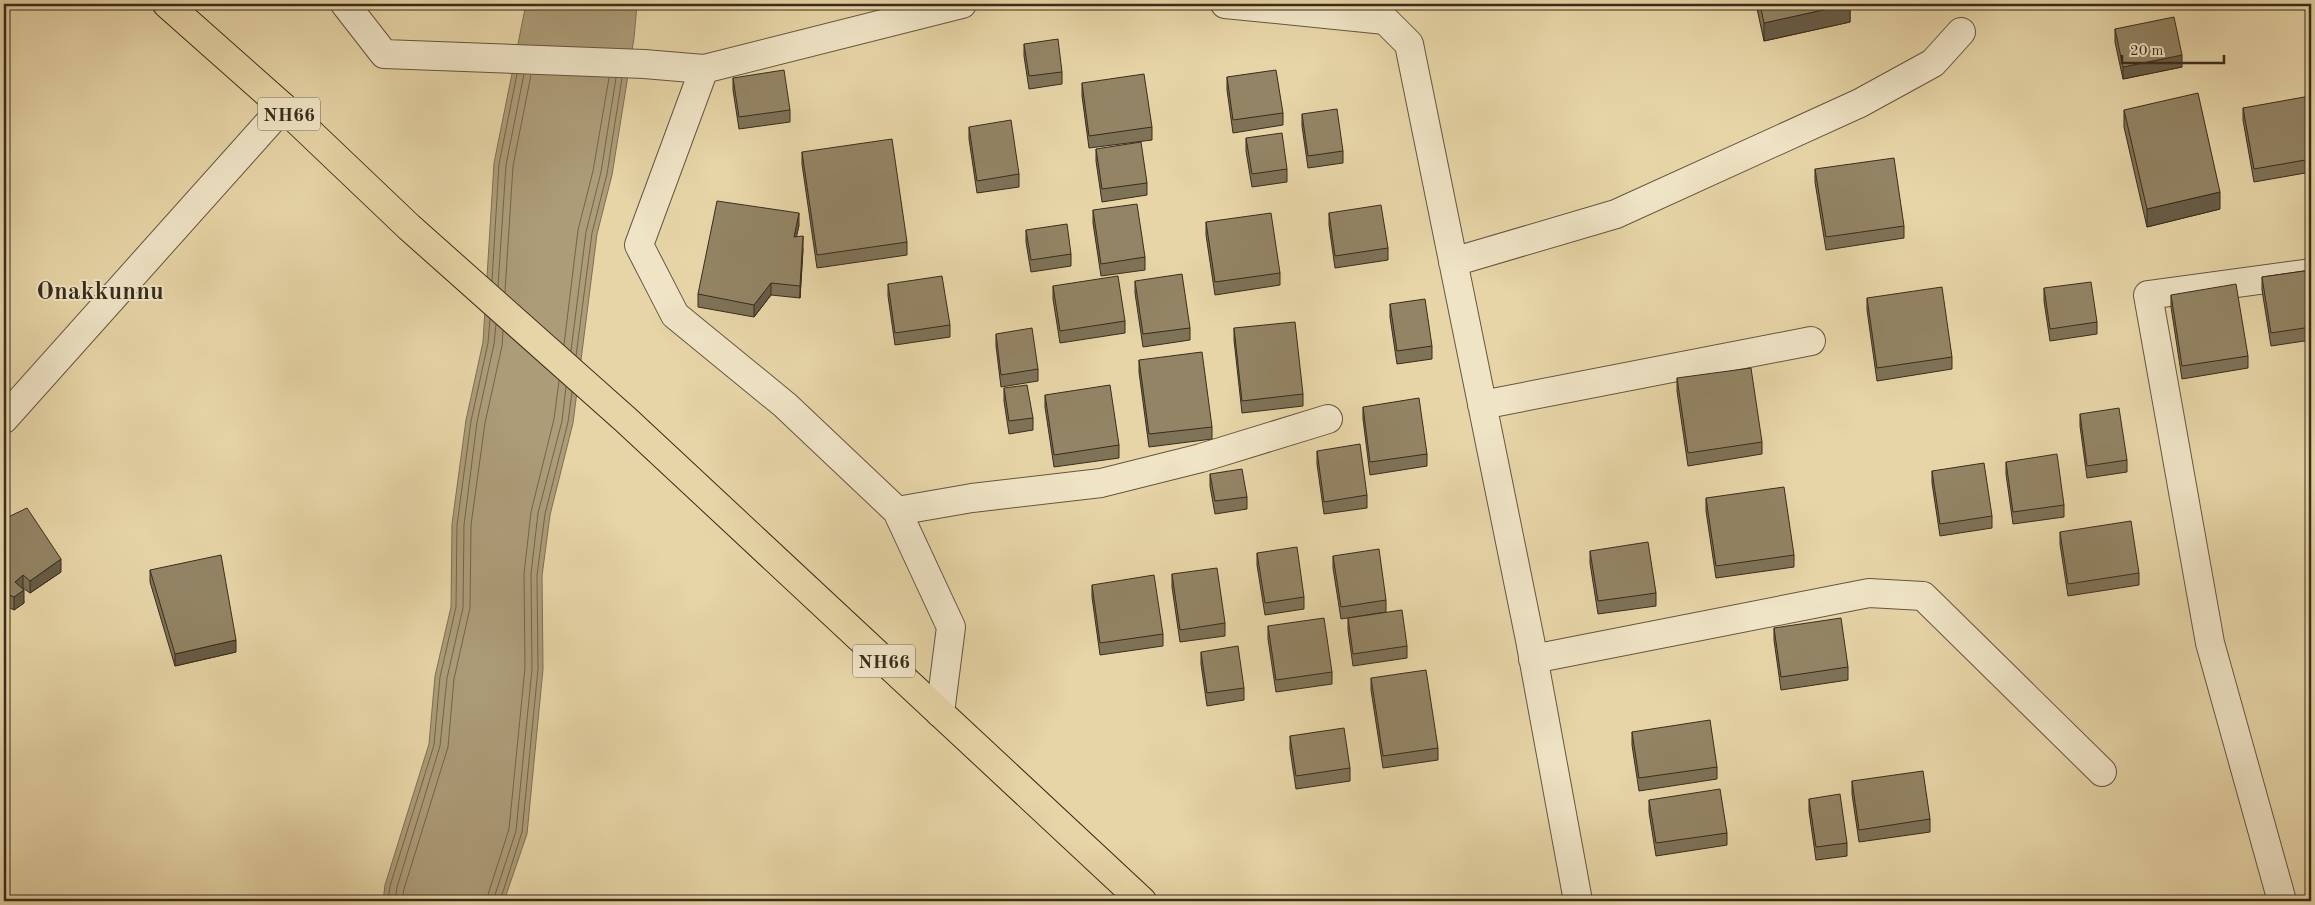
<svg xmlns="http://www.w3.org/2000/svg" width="2315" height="905" font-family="'Old Standard TT',serif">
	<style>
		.water { fill: #ac9c78; stroke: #7e6f54 }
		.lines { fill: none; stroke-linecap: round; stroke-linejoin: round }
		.shore { stroke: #72644a; stroke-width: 1 }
		.minor-casing { stroke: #645640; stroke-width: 30 }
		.highway-casing { stroke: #392c1d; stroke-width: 30 }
		.minor { stroke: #efe4c6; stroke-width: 28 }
		.highway { stroke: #e7d5a7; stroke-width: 28 }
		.wall { fill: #7e7257; stroke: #392c1d }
		.shaded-wall { fill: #675c47; stroke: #392c1d }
		.building { fill: #938465; stroke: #392c1d }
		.labels { text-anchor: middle; stroke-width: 4; stroke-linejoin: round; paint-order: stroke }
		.shield { fill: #efe4c6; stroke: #706350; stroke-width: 1 }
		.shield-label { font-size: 19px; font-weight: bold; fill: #392c1d }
		.district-label { font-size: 25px; font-weight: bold; fill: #392c1d; stroke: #efe4c6 }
	</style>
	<rect width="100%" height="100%" fill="#e7d5a7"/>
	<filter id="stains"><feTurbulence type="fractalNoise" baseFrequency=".004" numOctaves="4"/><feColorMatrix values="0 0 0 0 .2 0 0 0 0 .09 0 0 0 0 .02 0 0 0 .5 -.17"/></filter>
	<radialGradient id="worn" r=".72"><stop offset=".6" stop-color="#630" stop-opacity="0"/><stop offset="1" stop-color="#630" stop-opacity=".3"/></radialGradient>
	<path class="water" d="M526,4H637L634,38L612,175L597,234L573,423L550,515L542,576L543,669L527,834L504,901H383L385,885L429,744L435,676L451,607L452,524L466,420L483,342L494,163Z"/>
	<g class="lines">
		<path class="shore" d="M492,281L499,164L517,74
			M498,286L506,165L524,74
			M505,292L513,166L531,75
			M564,345L578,230L593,171L609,78
			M571,351L586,232L601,172L616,78
			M576,356L592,233L607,174L622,78
			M388,901L390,886L434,745L440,677L456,607L457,525L471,421L488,343L490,319
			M395,901L397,887L440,746L447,678L463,608L464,525L477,422L494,344L496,324
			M402,901L404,889L448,747L454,679L470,608L471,525L485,423L502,346L503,331
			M486,901L509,829L525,668L524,574L531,512L554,419L559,381
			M493,901L516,831L532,669L531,574L538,513L562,421L566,387
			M500,901L522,832L538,669L537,575L545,514L568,422L572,392"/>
		<defs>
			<path id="minor" d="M345,4L384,54L644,64L704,69L962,4
				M1225,4L1385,20L1409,44L1530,640L1578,901
				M704,69L639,245L675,315L785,405L897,511L951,627L940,713
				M1453,262L1616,214L1860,103L1933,63L1961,32
				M1482,405L1811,341
				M4,419L283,107
				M897,511L972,498L1101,483L1201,458L1328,419
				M1533,659L1869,593L1923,596L2102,772
				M2282,901L2210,643L2148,295L2311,273"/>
			<path id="highway" d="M167,4L283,107L409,227L626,420L1142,901"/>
		</defs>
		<use href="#minor" class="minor-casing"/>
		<use href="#highway" class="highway-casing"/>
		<use href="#minor" class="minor"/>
		<use href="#highway" class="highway"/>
	</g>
	<path class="wall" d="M1756,4H1850V22L1764,41Z
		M2115,29L2182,67L2123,79L2115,42Z
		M1024,44L1062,72V84L1029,89L1024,56Z
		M1227,77L1283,113V125L1233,133L1227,90Z
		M733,78L790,110V122L739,129L733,90Z
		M1082,83L1152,127V140L1089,148L1082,96Z
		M2311,101V172L2254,182L2243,120V108Z
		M2124,110L2220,209L2147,227L2124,127Z
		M1302,114L1343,151V163L1308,168L1302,126Z
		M969,127L1019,174V187L977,193L969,139Z
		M1246,138L1287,169V182L1252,187L1246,151Z
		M1096,149L1147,183V195L1102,202L1096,161Z
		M802,152L907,242V255L817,268L802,164Z
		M1815,169L1904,226V238L1826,250L1815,182Z
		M1093,210L1145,257V270L1101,276L1093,223Z
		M1329,213L1388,248V260L1335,268L1329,225Z
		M1206,222L1280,273V285L1215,295L1206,235Z
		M799,225L796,237L803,249L800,298L771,295L754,317L698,307V294Z
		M1026,230L1071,254V266L1031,272L1026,242Z
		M2311,270V340L2271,346L2262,290V277Z
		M1135,281L1190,328V340L1143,347L1135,293Z
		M888,284L950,325V337L895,345L888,296Z
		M1053,286L1125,321V333L1060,343L1053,299Z
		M2044,288L2097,322V334L2050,341L2044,301Z
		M2171,295L2248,356V368L2182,379L2171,307Z
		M1867,298L1952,357V369L1877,381L1867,310Z
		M1390,304L1432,346V359L1397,364L1390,317Z
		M1234,328L1303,394V406L1242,413L1234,340Z
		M996,334L1038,369V381L1001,387L996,346Z
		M1139,360L1212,427V439L1149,447L1139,372Z
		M1677,378L1762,442V454L1688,466L1677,391Z
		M1004,388L1033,418V430L1009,434L1004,401Z
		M1045,395L1119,445V458L1054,467L1045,407Z
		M1363,407L1427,454V466L1370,475L1363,419Z
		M2080,414L2127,460V472L2087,478L2080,426Z
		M1317,451L1367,495V508L1324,514L1317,464Z
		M2006,462L2064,505V517L2013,524L2006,474Z
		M1932,471L1992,516V528L1940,536L1932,483Z
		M1210,474L1247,497V509L1215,514L1210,486Z
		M1706,498L1794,555V567L1716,578L1706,511Z
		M4,519L61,572L30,593L23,588L22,589L24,603L14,610L4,605Z
		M2060,532L2139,573V585L2068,596L2060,544Z
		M1590,551L1656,593V606L1598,614L1590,563Z
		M1257,553L1304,597V609L1265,615L1257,565Z
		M1333,556L1386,600V612L1341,619L1333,568Z
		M150,570L236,652L175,666L150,582Z
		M1172,574L1225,623V636L1180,642L1172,587Z
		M1092,585L1163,634V646L1100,655L1092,597Z
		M1348,618L1407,646V658L1353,666L1348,630Z
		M1268,626L1332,672V684L1276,692L1268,639Z
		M1774,628L1848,667V680L1781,690L1774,640Z
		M1201,652L1244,688V700L1207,706L1201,664Z
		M1371,678L1438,748V760L1383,768L1371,690Z
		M1632,732L1717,767V779L1639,791L1632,745Z
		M1290,736L1350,768V781L1296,789L1290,749Z
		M1852,781L1930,819V832L1859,842L1852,794Z
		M1809,799L1847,843V856L1816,860L1809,811Z
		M1649,800L1727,833V845L1656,856L1649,812Z"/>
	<path class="shaded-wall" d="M1850,4V22L1764,41V23Z
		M2182,55V67L2123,79V67Z
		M2220,192V209L2147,227V209Z
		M799,213V225L794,249V237Z
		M803,236V249L800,298V286Z
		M771,283V295L754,317V305Z
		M61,559V572L30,593V581Z
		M23,575V588L15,594V582Z
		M24,590V603L14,610V597Z
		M236,640V652L175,666V654Z"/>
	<path class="building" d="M1760,4H1850L1764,23Z
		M2174,17L2182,55L2123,67L2115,29Z
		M1058,39L1062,72L1029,76L1024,44Z
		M784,70L790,110L739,117L733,78Z
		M1276,70L1283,113L1233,120L1227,77Z
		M1144,74L1152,127L1089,136L1082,83Z
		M2198,93L2220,192L2147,209L2124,110Z
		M2310,96L2311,101V159L2254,169L2243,108Z
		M1337,109L1343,151L1308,156L1302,114Z
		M1011,120L1019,174L977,181L969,127Z
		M1282,133L1287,169L1252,174L1246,138Z
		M892,139L907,242L817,255L802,152Z
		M1141,142L1147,183L1102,189L1096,149Z
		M1894,158L1904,226L1826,237L1815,169Z
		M717,201L799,213L794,237L803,236L800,286L771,283L754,305L698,294Z
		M1137,204L1145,257L1101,264L1093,210Z
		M1381,205L1388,248L1335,256L1329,213Z
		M1271,213L1280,273L1215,282L1206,222Z
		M1067,224L1071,254L1031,260L1026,230Z
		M2311,270V327L2271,333L2262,277Z
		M1182,274L1190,328L1143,334L1135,281Z
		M942,276L950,325L895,333L888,284Z
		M1118,276L1125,321L1060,331L1053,286Z
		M2091,282L2097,322L2050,329L2044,288Z
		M2236,284L2248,356L2182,366L2171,295Z
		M1942,287L1952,357L1877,368L1867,298Z
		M1425,299L1432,346L1397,351L1390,304Z
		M1295,322L1303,394L1242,401L1234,328Z
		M1032,328L1038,369L1001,375L996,334Z
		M1202,352L1212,427L1149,434L1139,360Z
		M1751,368L1762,442L1688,453L1677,378Z
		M1027,385L1033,418L1009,421L1004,388Z
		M1110,385L1119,445L1054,455L1045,395Z
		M1419,398L1427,454L1370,462L1363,407Z
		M2119,408L2127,460L2087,466L2080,414Z
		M1360,444L1367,495L1324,502L1317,451Z
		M2057,454L2064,505L2013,512L2006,462Z
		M1984,463L1992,516L1940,524L1932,471Z
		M1242,469L1247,497L1215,501L1210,474Z
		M1784,487L1794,555L1716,566L1706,498Z
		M27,508L61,559L30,581L23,575L15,582L24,590L14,597L4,593V519Z
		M2131,521L2139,573L2068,584L2060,532Z
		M1648,542L1656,593L1598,601L1590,551Z
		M1297,547L1304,597L1265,603L1257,553Z
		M1379,549L1386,600L1341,607L1333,556Z
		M221,555L236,640L175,654L150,570Z
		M1217,568L1225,623L1180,630L1172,574Z
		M1154,575L1163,634L1100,643L1092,585Z
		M1402,610L1407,646L1353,654L1348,618Z
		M1324,618L1332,672L1276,680L1268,626Z
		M1841,618L1848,667L1781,677L1774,628Z
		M1238,646L1244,688L1207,693L1201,652Z
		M1426,670L1438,748L1383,756L1371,678Z
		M1710,720L1717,767L1639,778L1632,732Z
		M1344,728L1350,768L1296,776L1290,736Z
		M1923,771L1930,819L1859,830L1852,781Z
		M1720,789L1727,833L1656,843L1649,800Z
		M1840,794L1847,843L1816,847L1809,799Z
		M1884,897V901H1854Z"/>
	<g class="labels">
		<g class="shield">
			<rect x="258" y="97.5" width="62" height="33" rx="4"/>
			<rect x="853" y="644.5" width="62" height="33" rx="4"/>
		</g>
		<g class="shield-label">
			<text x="289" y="121">NH66</text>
			<text x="884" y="668">NH66</text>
		</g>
		<g class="district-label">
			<text x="100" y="299">Onakkunnu</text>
		</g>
	</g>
	<rect width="2315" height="905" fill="none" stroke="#e7d5a7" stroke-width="20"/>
	<rect x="5" y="5" width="2305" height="895" fill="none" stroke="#392c1d" stroke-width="2.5"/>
	<rect x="10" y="10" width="2295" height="885" fill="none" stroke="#392c1d"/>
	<path d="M2122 55v8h102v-8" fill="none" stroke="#392c1d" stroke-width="2.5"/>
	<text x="2130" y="55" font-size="15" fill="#392c1d" stroke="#efe4c6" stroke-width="4" paint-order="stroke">20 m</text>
	<rect width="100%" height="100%" filter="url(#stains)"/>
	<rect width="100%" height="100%" fill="url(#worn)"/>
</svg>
